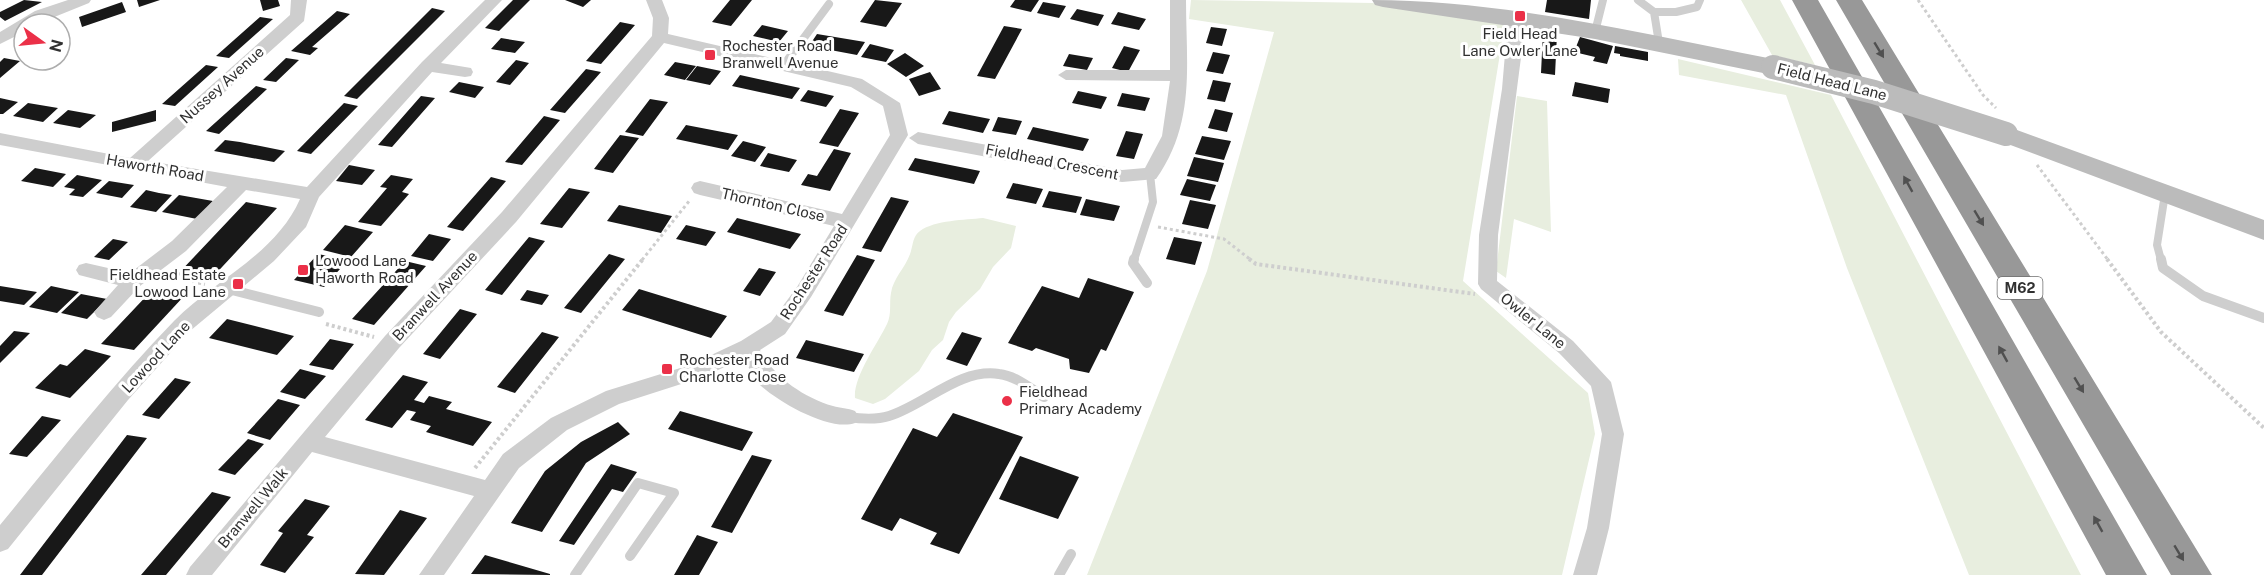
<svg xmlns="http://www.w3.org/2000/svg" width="2264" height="575" font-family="'Public Sans',sans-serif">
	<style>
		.green { fill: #e8eedf }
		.building { fill: #181818 }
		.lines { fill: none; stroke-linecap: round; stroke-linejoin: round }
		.path-far1 { stroke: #cecece; stroke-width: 3; stroke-dasharray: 3 3; stroke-linecap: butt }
		.path { stroke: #cecece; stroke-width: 4; stroke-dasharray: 3 3; stroke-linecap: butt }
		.service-far1 { stroke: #cecece; stroke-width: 8 }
		.service { stroke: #cecece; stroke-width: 10 }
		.minor { fill: #cecece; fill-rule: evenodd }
		.secondary { fill: #bbb; fill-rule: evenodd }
		.motorway { fill: #989898; fill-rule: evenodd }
		.secondary-bridge { stroke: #bbb; stroke-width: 24 }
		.oneway { fill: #505050 }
		.poi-dot { fill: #eb3048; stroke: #fff; stroke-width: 2 }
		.labels { text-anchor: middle; stroke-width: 6; stroke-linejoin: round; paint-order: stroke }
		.shield { fill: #fff; stroke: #6f6f6f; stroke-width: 1.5 }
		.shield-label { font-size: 14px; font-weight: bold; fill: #313131 }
		.poi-label { font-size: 15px; fill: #313131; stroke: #fff; text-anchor: start }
		.street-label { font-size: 15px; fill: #313131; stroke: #fff }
	</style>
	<rect width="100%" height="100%" fill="#fff"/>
	<path class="green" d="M1191,0L1373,3L1505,23L1463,281L1588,393L1595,434L1562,575H1087L1207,271L1274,32L1189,19Z
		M1741,0H1780L1815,65L1772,55Z
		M1678,59L1831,95L2081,575H1969L1847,268L1786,95L1679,75Z
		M1517,96L1547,101L1551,232L1514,219L1506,278L1496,271Z
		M983,218L1016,226L1011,248L993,267L980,289L956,312L949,322L943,340L932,350L919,371L885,399L873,404L855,398C853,377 878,343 887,324C892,314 889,303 891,293C893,278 907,266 911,251C913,244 913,236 920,231C935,220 965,220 983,218Z"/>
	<path class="building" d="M24,0L42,2L5,21L0,17V12Z
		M137,0H160L139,7Z
		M260,0H278L280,6L263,11Z
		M513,0H530L499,31L485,28Z
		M565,0H591L583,7Z
		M730,0H752L731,26L712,22Z
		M875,0L902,3L886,27L860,22Z
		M1015,0H1039L1031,12L1010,7Z
		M1547,0H1591L1589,19L1545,12Z
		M122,2L126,12L82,27L79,17Z
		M1043,2L1066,6L1059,18L1037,13Z
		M432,8L445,11L357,99L344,96Z
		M1077,9L1104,15L1098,26L1070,19Z
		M337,11L350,14L312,47L318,48L310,55L291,51Z
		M1118,12L1146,19L1139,30L1111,24Z
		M260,17L273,19L229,58L216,56Z
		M620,22L635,25L601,64L586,61Z
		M762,25L788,31L779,42L753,36Z
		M1004,26L1022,29L995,79L977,76Z
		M1211,27L1227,29L1222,46L1206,43Z
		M1543,32L1557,34L1555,75L1541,73Z
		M817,34L865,42L857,55L809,46Z
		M1580,37L1613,46L1607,64L1593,61L1595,57L1574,52Z
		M501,38L525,42L515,53L491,49Z
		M870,44L894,50L886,62L861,57Z
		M1124,46L1140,50L1128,72L1112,68Z
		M1615,46L1648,52V61L1620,56V54L1614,53Z
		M1213,52L1230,55L1223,74L1206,71Z
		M905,53L924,66L906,77L887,64Z
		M1069,54L1093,58L1087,70L1063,66Z
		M4,58L20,61L0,78V62Z
		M286,58L299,60L276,82L263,80Z
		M516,60L529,63L510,85L496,82Z
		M675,62L696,66L685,80L664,75Z
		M206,65L218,67L175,106L162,104Z
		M697,66L721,71L710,85L686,80Z
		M586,69L601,72L565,113L550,110Z
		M930,72L941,89L919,96L909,79Z
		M740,75L800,88L792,99L732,86Z
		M1213,80L1231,83L1225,102L1207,99Z
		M459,82L484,87L475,98L449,92Z
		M1575,82L1610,89L1608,103L1572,96Z
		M256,86L267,89L219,134L206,131Z
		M808,90L834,96L826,107L800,101Z
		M1078,91L1107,97L1101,109L1072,103Z
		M1122,93L1150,98L1145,111L1117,106Z
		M421,96L435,98L392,147L378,145Z
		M0,98L18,102L3,114H0Z
		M650,99L668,102L643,136L625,132Z
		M28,103L58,108L43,122L13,116Z
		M344,103L358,106L311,154L297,151Z
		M840,109L859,113L838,147L819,143Z
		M1215,109L1233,113L1227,132L1208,128Z
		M68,110L96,115L80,128L53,123Z
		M156,110V121L112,132V122Z
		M949,111L990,119L983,133L942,124Z
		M544,116L560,120L522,165L505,162Z
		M998,117L1022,121L1016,135L992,131Z
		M686,125L738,135L728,150L676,139Z
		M1033,127L1089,139L1083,151L1027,139Z
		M1126,131L1143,134L1134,159L1116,156Z
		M620,135L639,138L613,173L594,169Z
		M1202,136L1231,141L1224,160L1195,154Z
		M225,140L240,142L285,151L274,162L214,151Z
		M743,141L766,147L755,162L731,156Z
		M834,149L851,153L830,191L801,185L808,174L817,176Z
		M768,153L797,160L789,172L760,166Z
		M1194,157L1224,163L1218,182L1187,176Z
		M915,158L980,171L974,184L908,170Z
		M349,165L375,170L362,185L336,181Z
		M35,168L66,174L53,187L21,181Z
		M77,175L102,180L83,197L69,195L75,189L64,187Z
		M391,175L413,179L402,192L409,194L381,226L358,222L387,188L380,187Z
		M491,177L506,181L463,231L447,227Z
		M1187,179L1216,185L1210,201L1180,195Z
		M109,181L134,185L122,198L96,193Z
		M1013,183L1043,189L1036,204L1006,198Z
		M569,188L590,192L562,228L540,224Z
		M146,190L159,193L172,195L156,212L130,207Z
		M1049,191L1082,197L1076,213L1042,207Z
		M179,195L213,201L197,219L162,212Z
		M891,197L909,201L881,252L862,248Z
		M1086,199L1120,206L1114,221L1080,215Z
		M1190,200L1216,205L1208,229L1182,224Z
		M246,202L277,208L209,281L177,275Z
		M619,205L672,216L661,233L607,221Z
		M737,218L801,234L790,249L727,232Z
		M345,225L373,232L351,257L323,250Z
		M686,225L716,232L706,246L676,239Z
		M429,234L451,239L433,261L411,256Z
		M529,237L545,241L502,295L485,290Z
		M1174,237L1202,242L1195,265L1166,259Z
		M113,239L128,242L109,260L94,257Z
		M318,254L348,260L324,287L294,280Z
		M609,254L625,259L581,313L564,308Z
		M857,255L875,260L843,316L824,311Z
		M405,261L426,266L374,325L352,319Z
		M759,268L776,272L760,296L743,291Z
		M1088,278L1134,292L1106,351L1101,349L1089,373L1070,369L1069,359L1036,348L1032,351L1008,343L1042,286L1079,298Z
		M0,286L37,292L24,305L0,301Z
		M51,286L79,292L57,313L29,307Z
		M153,289L185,295L134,350L101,344Z
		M639,289L727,316L711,338L622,310Z
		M527,290L549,295L542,305L520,300Z
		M81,294L107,299L87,319L61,313Z
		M460,309L477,314L440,359L423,354Z
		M227,319L294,336L277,355L209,338Z
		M14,331L30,333L0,363V346Z
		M542,332L559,337L515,393L497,387Z
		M962,332L982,338L967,366L946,359Z
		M330,339L354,344L333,370L309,365Z
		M806,340L864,354L854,372L796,358Z
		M85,349L111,356L70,398L35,388L60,364L67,366Z
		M300,369L326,376L305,399L280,392Z
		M403,375L428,382L414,400L424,403L429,396L452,402L446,409L492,422L473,446L426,432L431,426L410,420L416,412L407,410L392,428L365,420Z
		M175,378L191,382L159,419L142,415Z
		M278,399L300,405L270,440L247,433Z
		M680,411L753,432L742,451L668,429Z
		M953,413L1023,437L959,554L930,544L937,533L900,518L892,531L861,519L913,428L937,437Z
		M42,416L61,420L27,457L9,454Z
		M618,422L630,434L586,463L542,532L511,523L545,471L581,442Z
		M127,435L147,438L42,575H20Z
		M248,439L264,444L235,475L218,470Z
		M752,455L772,460L732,533L711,527Z
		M1020,456L1079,477L1058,519L999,499Z
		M611,464L637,472L623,492L612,489L574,545L559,541Z
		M212,492L231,497L166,575H141Z
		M305,499L330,506L307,535L314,537L285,573L260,565L283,533L278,531Z
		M400,510L427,518L384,575L355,574Z
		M697,535L718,542L699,575H674Z
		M485,555L550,574V575L471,574Z"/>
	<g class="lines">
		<path class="path-far1" d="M1918,0L1983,95L1996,108
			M2037,165L2108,260
			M1158,227L1224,239L1251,260
			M642,260L690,200"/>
		<path class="path" d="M1249,259L1256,264L1475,294
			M2107,259L2161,332L2264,428
			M169,276L205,284
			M326,324L374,337
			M475,468L643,259"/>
		<path class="service-far1" d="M1638,0L1654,12L1659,43
			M1654,12H1676L1697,7L1700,0
			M1595,32L1603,0
			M783,66L829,4
			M1134,260L1153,202L1150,174
			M2161,260L2157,245L2165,194"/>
		<path class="service" d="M1134,259L1133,263L1147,283
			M2161,259L2163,268L2203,296L2264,318
			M228,289L319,312
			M848,417C862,419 876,420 889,416C925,405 959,368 999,374C1016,376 1030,388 1044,397
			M575,575L638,483L674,493L630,556
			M1059,575L1071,554"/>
		<path class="minor" d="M68,0H91L89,3L37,24H24V32L0,44V32L35,11Z
			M291,0H307L304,21L148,161L307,187L422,62L485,0H502L441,63L471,68L473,72L471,76L465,77L432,72L319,197L306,227L274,261L190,331L128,400L8,549L0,552V525C57,456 112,385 174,321C215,280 276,254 300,199L246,190L186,251L140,286L111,317L104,320L97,317L94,312L118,285L79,275L76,270L79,265L86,263L130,273L172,241L227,187L0,145V133L130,158L290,15Z
			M646,0H662L669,18L668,34L862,79L900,103L908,135L811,297L785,334L760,350C774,377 803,397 833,406C840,408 848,408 855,411L859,417L855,423C830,432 776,401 758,383C752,376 748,366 744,358L703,377L619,404L567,430L519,468L444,575H419L474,496L312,452L212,575H186L190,567L385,336L502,212L652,36L653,18ZM664,43L851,87L883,106L890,135L842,214L700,181L694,183L691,188L694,193L700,195L834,226L797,287L771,322L741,341L690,365L606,391L551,418L503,454L485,480L325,437L399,348L516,222Z
			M1170,0H1186C1186,65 1196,122 1156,179L1122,182L918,144L909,138L918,132L1122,170L1145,168L1162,136L1170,81L1066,80L1058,75L1066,70H1170Z
			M1516,14L1524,19L1523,42L1498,235L1497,281L1573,341L1611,382L1624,434L1609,528L1597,575H1573L1587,528L1602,434L1591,386L1559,353L1481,289L1478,284L1479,235L1502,89L1508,19Z"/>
		<path class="secondary" d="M1372,0C1505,0 1642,34 1773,59L1781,62L1785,67L1781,72L1773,75L1595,39L1383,7L1375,5Z
			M2006,126L2264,220V240L1997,140L1994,134L1997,128Z"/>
		<path class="motorway" d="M1792,0H1818L2147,575H2106Z
			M1836,0H1862L2212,575H2171Z"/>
		<path class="secondary-bridge" d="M1773,67L1874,92L2006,134"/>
	</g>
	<defs><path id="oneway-solid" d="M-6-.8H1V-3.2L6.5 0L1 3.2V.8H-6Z" transform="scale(1.5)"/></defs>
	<g class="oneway">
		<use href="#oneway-solid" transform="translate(1879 50) rotate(59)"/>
		<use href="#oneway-solid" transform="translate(1908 184) rotate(-119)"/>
		<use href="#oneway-solid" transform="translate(1979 218) rotate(59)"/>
		<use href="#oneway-solid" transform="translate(2003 354) rotate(-119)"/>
		<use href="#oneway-solid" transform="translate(2079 385) rotate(59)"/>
		<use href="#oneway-solid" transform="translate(2098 524) rotate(-119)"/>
		<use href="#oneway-solid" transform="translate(2179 553) rotate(59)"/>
	</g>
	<g class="poi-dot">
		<rect x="1514" y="10" width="12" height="12" rx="3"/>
		<rect x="704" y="49" width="12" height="12" rx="3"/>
		<rect x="297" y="264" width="12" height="12" rx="3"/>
		<rect x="232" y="278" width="12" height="12" rx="3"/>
		<rect x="661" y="363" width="12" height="12" rx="3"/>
		<circle cx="1007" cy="401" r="6"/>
	</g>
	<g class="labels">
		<rect class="shield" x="1997.5" y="277" width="45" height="22" rx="4.5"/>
		<g class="shield-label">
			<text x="2020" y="293">M62</text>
		</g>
		<g class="poi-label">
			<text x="1520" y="39" text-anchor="middle">Field Head<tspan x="1520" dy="17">Lane Owler Lane</tspan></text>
			<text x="722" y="51">Rochester Road<tspan x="722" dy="17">Branwell Avenue</tspan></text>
			<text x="315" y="266">Lowood Lane<tspan x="315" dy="17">Haworth Road</tspan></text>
			<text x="226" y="280" text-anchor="end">Fieldhead Estate<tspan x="226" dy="17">Lowood Lane</tspan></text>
			<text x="679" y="365">Rochester Road<tspan x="679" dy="17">Charlotte Close</tspan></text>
			<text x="1019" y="397">Fieldhead<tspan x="1019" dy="17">Primary Academy</tspan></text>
		</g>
		<g class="street-label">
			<text transform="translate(1832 82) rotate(14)" y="5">Field Head Lane</text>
			<text transform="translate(222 85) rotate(-42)" y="5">Nussey Avenue</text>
			<text transform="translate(1052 162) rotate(11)" y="5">Fieldhead Crescent</text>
			<text transform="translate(155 168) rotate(10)" y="5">Haworth Road</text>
			<text transform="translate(773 205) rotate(13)" y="5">Thornton Close</text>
			<text transform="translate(814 272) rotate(-57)" y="5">Rochester Road</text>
			<text transform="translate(435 296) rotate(-47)" y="5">Branwell Avenue</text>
			<text transform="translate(1533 321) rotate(39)" y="5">Owler Lane</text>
			<text transform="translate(156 357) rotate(-47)" y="5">Lowood Lane</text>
			<text transform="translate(253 508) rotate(-50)" y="5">Branwell Walk</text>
		</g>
	</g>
	<g transform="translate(42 42) rotate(105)"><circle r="28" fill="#ffffff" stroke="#adadad" stroke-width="1.5"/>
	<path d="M0-4.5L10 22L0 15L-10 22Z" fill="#eb3048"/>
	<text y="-9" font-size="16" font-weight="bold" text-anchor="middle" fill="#313131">N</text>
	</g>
</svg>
